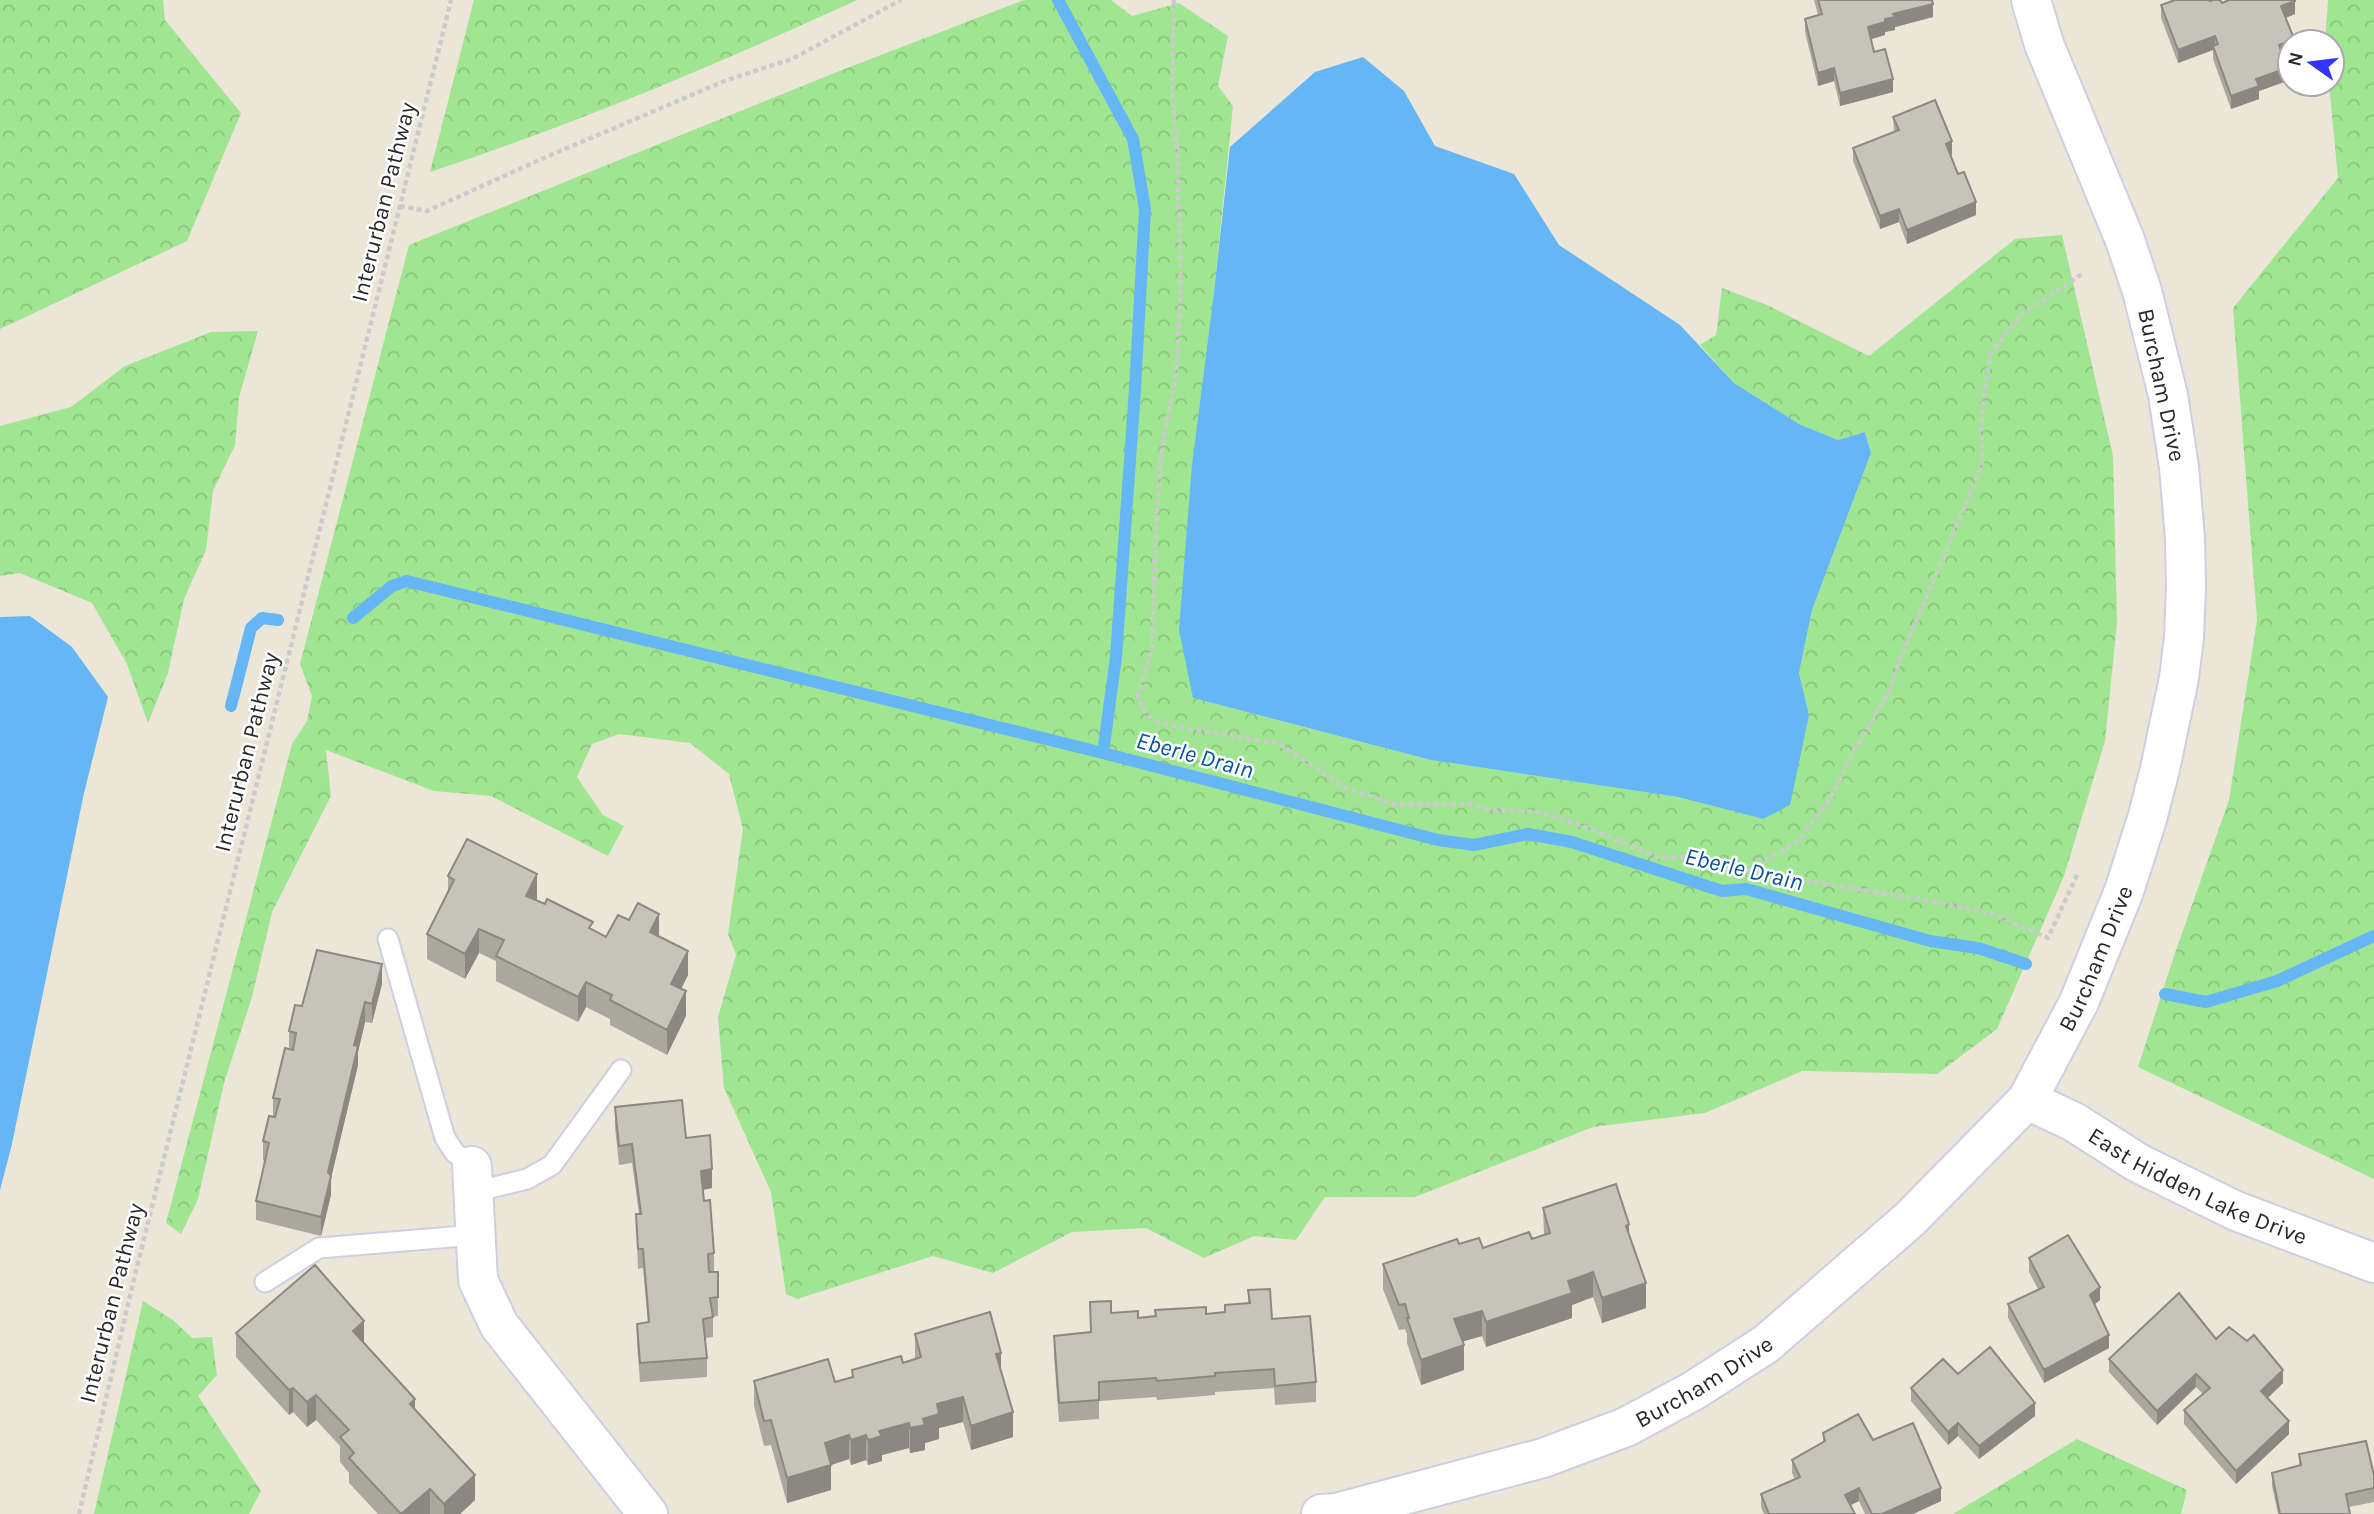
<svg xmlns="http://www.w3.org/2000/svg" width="2374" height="1514" font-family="Karla,sans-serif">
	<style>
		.forest { fill: url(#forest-crowns) }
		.water { fill: #65b6f4 }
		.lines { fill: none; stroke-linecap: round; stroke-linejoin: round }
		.stream { stroke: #65b6f4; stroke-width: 12 }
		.lane-casing { stroke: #cecee2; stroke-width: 23 }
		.street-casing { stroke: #cecee2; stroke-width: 42 }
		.path { stroke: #cbcbcb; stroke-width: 4.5; stroke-dasharray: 5 3.5; stroke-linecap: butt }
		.lane { stroke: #fff; stroke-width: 19 }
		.street { stroke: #fff; stroke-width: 38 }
		.wall { fill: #aaa89e }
		.shaded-wall { fill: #8b8881 }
		.building { fill: #c6c3b8; stroke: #8b8881; stroke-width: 2 }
		.labels { text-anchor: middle; stroke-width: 5; stroke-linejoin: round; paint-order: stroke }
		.street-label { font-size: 23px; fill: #282828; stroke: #fff }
		.water-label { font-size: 24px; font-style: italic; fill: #07509c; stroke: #fff }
	</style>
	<defs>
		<pattern id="forest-crowns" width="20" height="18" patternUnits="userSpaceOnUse" patternTransform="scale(1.75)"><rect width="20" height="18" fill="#a0e591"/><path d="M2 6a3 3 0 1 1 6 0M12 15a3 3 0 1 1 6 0" fill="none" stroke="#8ac47d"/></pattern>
	</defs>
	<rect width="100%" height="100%" fill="#ebe6d8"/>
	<path class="forest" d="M0,0H163L165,20L241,113L187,241L0,329Z
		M474,0H857C718,64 575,124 430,172Z
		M1024,0H1111L1132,16L1179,3L1228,36L1218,86L1233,106L1214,292L1192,464L1193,698L1431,760L1678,797L1763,819L1809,715L1799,673L1812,610L1871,453L1865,432L1838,440L1799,424L1734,383L1700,345L1716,335L1722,288L1767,305L1869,356L2015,239L2062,235L2113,456L2117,623L2105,741L2064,876L1997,1029L1937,1074L1802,1071L1705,1113L1593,1127L1415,1197H1325L1296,1240L1254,1236L1204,1258L1146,1228L1072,1232L993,1273L933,1256L797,1299L786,1294L771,1192L724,1088L718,1017L736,955L728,934L743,829L729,774L690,743L619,734L592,744L577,777L603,815L624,826L608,856L491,796L434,791L326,750L331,796L272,912L252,997L224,1083L198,1199L181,1234L166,1223L292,744L307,721L312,696L300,664L409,245L842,70Z
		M2328,0H2374V1179L2138,1067L2174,956L2229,800L2257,620L2233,308L2338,178L2329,84H2332V42H2325Z
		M258,331L239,397L235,445L213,491L206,550L184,599L168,673L148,723L127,664L92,603L20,573L0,576V426L71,407L125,366L211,332Z
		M143,1301L173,1320L192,1338L212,1337L217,1375L198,1396L261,1491L249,1514H94Z
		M2077,1439L2187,1490L2181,1514H1953Z"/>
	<path class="water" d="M1363,57L1404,91L1435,146L1514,174L1559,245L1680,325L1734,383L1799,424L1838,440L1865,432L1871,453L1812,610L1799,673L1809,715L1790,805L1763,819L1678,797L1431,760L1193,698L1179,630L1192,464L1214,292L1230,147L1315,72Z
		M30,616L72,647L108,697L84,793L12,1144L0,1190V617Z"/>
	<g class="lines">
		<path class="stream" d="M1058,0L1133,139L1145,209L1135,389L1116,657L1103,753L1438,840L1474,845L1528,834L1572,842L1722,891L1746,889L1930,941L1978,948L2026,964
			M353,618L392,586L407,581L1103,753
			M231,706L251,628L262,618L278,620
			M2165,994L2206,1002L2277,981L2374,936"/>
		<defs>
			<path id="lane" d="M388,939L445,1138L455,1153L472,1166
				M474,1192L527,1179L552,1165L621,1070
				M265,1282L319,1248L476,1235"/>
			<g id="street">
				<path id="s1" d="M2027,1100L2074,1122L2138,1163L2236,1211L2374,1263"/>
				<path d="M472,1166L478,1280L499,1325L648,1514"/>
				<path id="s2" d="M1321,1514L1336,1513L1543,1458L1626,1427L1693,1391L1766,1344L1910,1219L2027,1100L2079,1002L2124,891L2147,819L2160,769L2179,678L2184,637L2186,588L2185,539L2179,467L2168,395L2142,291L2125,240L2044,44L2031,0"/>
			</g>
		</defs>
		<use href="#lane" class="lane-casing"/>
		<use href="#street" class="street-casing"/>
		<path class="path" d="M1174,0L1172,95L1177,148L1181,286L1176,375L1161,453L1156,526L1152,649L1138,696L1142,709L1156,721L1179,727L1280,744L1347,789L1396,805L1470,804L1491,810L1540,812L1589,828L1657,857H1681L1759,873
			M400,206L427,211L546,157L727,80L792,59L901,0
			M2077,875L2048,938L1993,914L1943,903L1759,873L1760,863L1799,841L1831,797L1855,749L1890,690L1898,664L1982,466V413L1990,354L2022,314L2082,274
			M79,1514L133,1283L451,0"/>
		<use href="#lane" class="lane"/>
		<use href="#street" class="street"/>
	</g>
	<path class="wall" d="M1814,0H1932L1933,17L1895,27V30L1885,32V35L1871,39L1874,52L1893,92L1840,106L1834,81L1818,86L1805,32V19L1818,15Z
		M2210,1L2295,14L2286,18L2294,42L2283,57L2287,81L2259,91V99L2231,109L2213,59V50L2178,63L2161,18V5Z
		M1893,117L1952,155H1950L1976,215L1907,244L1899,222L1880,229L1853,161V148L1894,132Z
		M448,876L537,899L536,900L606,937H659L688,975L681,989L686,1016L667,1055L610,1025V1019L586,1007L578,1022L496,981V961L479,953L465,979L427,959V934L448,891Z
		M382,984L372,1023L365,1022L358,1052V1065L331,1178V1195L321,1236L256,1220V1201L265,1161L263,1160V1141L273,1117V1098L289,1049V1031L302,1006Z
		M615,1107L686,1138L712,1188L703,1190L704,1201L714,1253V1272H718V1316L713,1317V1337L705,1338L707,1358V1377L640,1382L637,1343V1324L648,1323L643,1268L638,1269L636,1214H639L632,1163L619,1165L615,1127Z
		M1543,1208L1629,1237L1646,1308L1602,1323L1593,1297L1572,1305V1318L1486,1347L1482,1336L1463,1341L1464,1370L1421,1385L1407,1343V1334L1405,1329L1399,1330L1383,1289V1264L1459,1244L1483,1248L1532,1239L1544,1235Z
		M2029,1258L2100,1300L2095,1304L2109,1348L2044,1383L2008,1318V1304L2038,1289L2029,1272Z
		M1248,1290L1272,1319L1316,1382V1402L1275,1405L1274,1388L1215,1392V1395L1157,1400L1156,1397L1099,1401V1419L1059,1422L1054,1355V1336L1091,1332L1090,1302L1111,1313L1138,1318L1155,1317V1310L1206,1314L1225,1312V1305L1248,1303Z
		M236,1333L364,1343L415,1409L475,1500L460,1514H378L349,1483V1473L340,1462V1446L316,1420L307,1427L293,1412L289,1415L236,1357Z
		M915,1334L1001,1369L1013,1437L971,1450L963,1422L939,1428V1439L925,1443V1450L910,1453L909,1448L882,1455V1461L868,1465L866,1460L851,1465L849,1459L831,1465V1490L787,1503L771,1445L764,1446L754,1406V1381L835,1382L852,1377V1370L903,1363L915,1359Z
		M2216,1339L2283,1383L2268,1398L2289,1434L2236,1484L2184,1424V1410L2203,1394L2196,1387L2157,1425L2109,1372V1359Z
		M1958,1374L2035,1416L1979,1459L1958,1436L1948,1445L1911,1401V1388Z
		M1823,1433L1873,1440L1941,1501L1913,1514H1865L1859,1501L1850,1505L1855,1514H1764L1761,1507V1494L1795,1479L1792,1473V1460L1823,1442Z
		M2299,1454L2374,1475V1502L2349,1507L2350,1514H2278L2272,1486V1473L2299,1465Z"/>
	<path class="shaded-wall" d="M2295,1V14L2281,19V6Z
		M1933,4V17L1895,27V30L1885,32V35L1868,40V27L1885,19L1893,14Z
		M2215,36V49L2213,46V50L2178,63V50Z
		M2294,39V42H2290V54L2279,58V45Z
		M1834,68V81L1818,86V73Z
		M2287,68V81L2259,91V99L2231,109V96L2256,79Z
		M1893,79V92L1840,106V93Z
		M1952,141V155L1946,157V144Z
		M1976,202V215L1907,244V230Z
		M1899,209V222L1880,229V216Z
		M537,874V899L526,921V896Z
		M659,914V939L650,932Z
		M479,929V953L465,979V954Z
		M688,951V975L671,1009V984Z
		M382,964V984L372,1023V1004Z
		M586,982V1007L578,1022V997Z
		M686,991V1016L667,1055V1030Z
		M365,1002V1022L358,1052V1065L331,1178V1195L321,1236V1217L328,1172L354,1045Z
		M712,1169V1188L701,1190V1171Z
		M1629,1224V1249L1626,1226Z
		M1593,1272V1297L1572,1305V1318L1486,1347V1322L1568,1281Z
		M1646,1283V1308L1602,1323V1298Z
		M2100,1287V1300L2090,1308V1295Z
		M1482,1311V1336L1454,1344V1319Z
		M364,1321V1346L353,1331Z
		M2109,1335V1348L2044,1383V1370Z
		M1464,1345V1370L1421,1385V1360Z
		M1001,1353V1378L996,1354Z
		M2283,1370V1383L2261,1404V1391Z
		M2196,1374V1387L2157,1425V1411Z
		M293,1388V1412L289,1415V1390Z
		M316,1395V1420L307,1427V1402Z
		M963,1397V1422L939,1428V1439L925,1443V1450L910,1453V1428L923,1419L937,1404Z
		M415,1399V1424L410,1404Z
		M2035,1403V1416L1979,1459V1446Z
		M1013,1412V1437L971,1450V1426Z
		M2289,1421V1434L2236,1484V1471Z
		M909,1423V1448L882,1455V1461L868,1465V1440L879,1431Z
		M1958,1423V1436L1948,1445V1432Z
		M849,1435V1459L831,1465V1490L787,1503V1478L825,1443Z
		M866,1435V1460L851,1465V1440Z
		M475,1475V1500L460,1514H444V1504Z
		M1859,1488V1501L1845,1508V1495Z
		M1941,1488V1501L1913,1514H1882Z
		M430,1489V1514H401Z"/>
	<path class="building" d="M1818,0H1932L1933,4L1893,14L1895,17L1885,19V22L1868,27L1874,52L1885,49L1893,79L1840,93L1834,68L1818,73L1805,19L1822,14Z
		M2175,0H2209L2210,1L2213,0H2220L2222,3L2229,0H2295V1L2281,6L2294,39L2279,45L2287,68L2256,79L2259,86L2231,96L2213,46L2218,44L2215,36L2178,50L2161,5Z
		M1935,100L1952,141L1946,144L1958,174L1964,172L1976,202L1907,230L1899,209L1880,216L1853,148L1899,130L1893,117Z
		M467,839L537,874L526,896L545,904L547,899L593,922L589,928L606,937L618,915L629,920L638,903L659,914L650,932L688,951L671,984L686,991L667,1030L610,1000L612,995L586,982L578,997L496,956L504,940L479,929L465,954L427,934L454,880L448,876Z
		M317,950L382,964L372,1004L365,1002L354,1045L358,1046L328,1172L331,1176L321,1217L256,1201L269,1143L263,1141L269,1116L275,1117L280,1099L273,1098L285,1048L293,1050L296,1033L289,1031L295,1005L302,1006Z
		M682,1100L686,1138L710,1135L712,1169L701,1171L704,1201L710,1200L714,1253L708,1254L709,1272H718V1297L710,1298L713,1317L703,1319L707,1358L640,1363L637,1324L649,1322L643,1249H638L636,1214H641L632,1144L619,1146L615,1107Z
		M1616,1184L1629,1224L1626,1226L1646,1283L1602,1298L1593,1272L1568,1281L1572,1293L1486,1322L1482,1311L1454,1319L1464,1345L1421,1360L1407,1318H1409L1405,1304L1399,1305L1383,1264L1457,1239L1459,1244L1479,1238L1483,1248L1529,1232L1532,1239L1550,1233L1543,1208Z
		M2068,1235L2100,1287L2090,1295L2109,1335L2044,1370L2008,1304L2044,1287L2029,1258Z
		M315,1265L364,1321L353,1331L415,1399L410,1404L475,1475L444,1504L430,1489L401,1514L349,1458L354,1453L340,1437L349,1430L316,1395L307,1402L293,1388L289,1390L236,1333Z
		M1270,1289L1272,1319L1310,1316L1316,1382L1275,1386L1274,1369L1215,1373V1376L1157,1381L1156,1378L1099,1382V1400L1059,1403L1054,1336L1091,1332L1090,1302L1111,1301V1313L1138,1311V1318L1156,1316L1155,1310L1206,1307V1314L1225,1312V1305L1250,1303L1248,1290Z
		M2179,1293L2216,1339L2229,1327L2247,1341L2254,1335L2283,1370L2261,1391L2289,1421L2236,1471L2184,1410L2210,1388L2196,1374L2157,1411L2109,1359Z
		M990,1312L1001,1353L996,1354L1013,1412L971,1426L963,1397L937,1404L939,1414L923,1419L925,1425L910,1428L909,1423L879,1431L882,1436L868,1440L866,1435L851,1440L849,1435L825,1443L831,1465L787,1478L771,1420L764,1421L754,1381L828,1359L835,1382L853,1377L852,1370L901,1356L903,1363L921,1357L915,1334Z
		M1990,1347L2035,1403L1979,1446L1958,1423L1948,1432L1911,1388L1943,1359L1958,1374Z
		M1858,1414L1873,1440L1913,1423L1941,1488L1882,1514H1872L1859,1488L1845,1495L1855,1514H1769L1761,1494L1800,1477L1792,1460L1825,1441L1823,1433Z
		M2366,1441L2374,1475V1488L2346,1494L2350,1514H2280L2272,1473L2301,1465L2299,1454Z"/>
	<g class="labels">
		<g class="street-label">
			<text transform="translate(383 202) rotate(-76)" y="8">Interurban Pathway</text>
			<text transform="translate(2162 385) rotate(78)" y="8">Burcham Drive</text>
			<text transform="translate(246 752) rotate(-76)" y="8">Interurban Pathway</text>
			<text dy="8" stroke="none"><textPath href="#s2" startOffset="996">Burcham Drive</textPath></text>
			<text dy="8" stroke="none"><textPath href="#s1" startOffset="192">East Hidden Lake Drive</textPath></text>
			<text transform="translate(111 1303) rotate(-76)" y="8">Interurban Pathway</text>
			<text dy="8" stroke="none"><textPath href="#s2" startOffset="408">Burcham Drive</textPath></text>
		</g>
		<g class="water-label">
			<text transform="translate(1195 755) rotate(15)" y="8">Eberle Drain</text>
			<text transform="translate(1744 869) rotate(13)" y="8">Eberle Drain</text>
		</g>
	</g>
	<g transform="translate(2311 63) rotate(284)"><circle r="33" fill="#ffffff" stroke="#a9a9a9" stroke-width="2"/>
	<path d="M0-5L12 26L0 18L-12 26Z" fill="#3135ff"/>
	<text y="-10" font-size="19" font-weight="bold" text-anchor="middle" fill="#282828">N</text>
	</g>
</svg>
